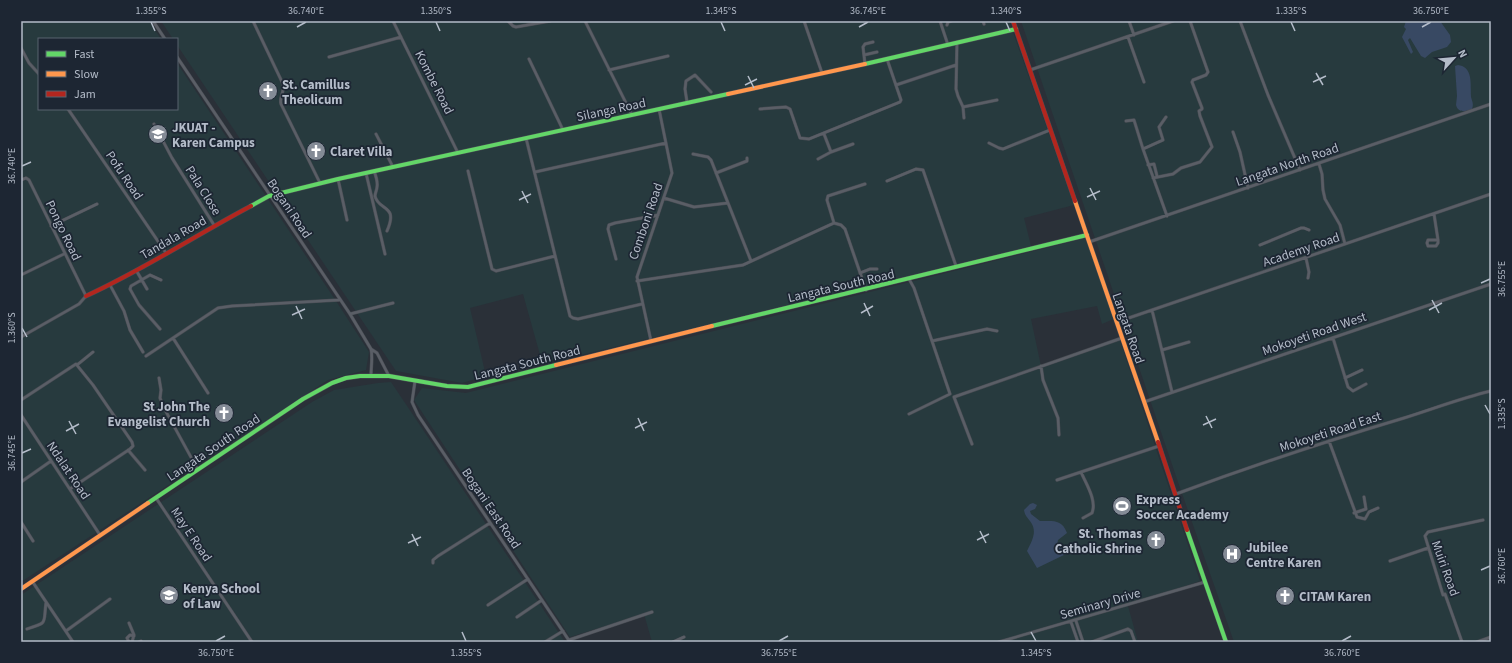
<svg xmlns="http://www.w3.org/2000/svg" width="1512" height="663" font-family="'Source Sans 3',sans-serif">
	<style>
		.green { fill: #273a3e }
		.water { fill: #384963 }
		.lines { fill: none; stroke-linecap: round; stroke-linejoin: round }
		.street-casing { stroke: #484c53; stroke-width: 3.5 }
		.fast-casing { stroke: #484c53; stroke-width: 5 }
		.slow-casing { stroke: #484c53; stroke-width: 5 }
		.jam-casing { stroke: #484c53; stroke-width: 5 }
		.street { stroke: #5a5e66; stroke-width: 2.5 }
		.fast { stroke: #63d668; stroke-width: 4 }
		.slow { stroke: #ff974d; stroke-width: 4 }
		.jam { stroke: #b3261e; stroke-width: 4 }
		.ticks { fill: none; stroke: #b4bcc9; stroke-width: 1.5 }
		.labels { text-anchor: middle; stroke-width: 3.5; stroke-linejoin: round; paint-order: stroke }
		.street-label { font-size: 13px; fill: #b4bcc9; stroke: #1d2633 }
		.poi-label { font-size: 13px; font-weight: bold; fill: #b4bcc9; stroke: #1d2633; text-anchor: start }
		.neatline { fill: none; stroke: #b4bcc9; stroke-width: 1.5 }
		.ticks-label { font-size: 10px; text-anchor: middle; fill: #b4bcc9 }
	</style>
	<rect width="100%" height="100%" fill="#2a3038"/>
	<path class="green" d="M21,21H149L161,39H39V109H177V63L338,304L369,352L366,370L328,380L21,582Z
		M161,21H1009L1074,205L1024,218L1031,246L585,354L542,362L523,294L470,308L486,376L462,383L396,371L177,45V39H173Z
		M1021,21H1491V642H1234L1178,482Z
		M1086,238L1116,318L1102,324L1097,306L1031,319L1041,366L1119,338L1200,581L1128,606L1138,642H652L644,614L570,637L414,400L422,388L466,393Z
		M391,382L565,642H21V595L312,402L334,390L378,383Z"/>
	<path class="water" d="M1406,21H1440L1450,35L1451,42L1447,47L1432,52L1425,58L1421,56L1410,38L1408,40L1413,52L1411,54L1402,37L1406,29L1404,27Z
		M1458,65C1474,67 1470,86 1471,97C1472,101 1474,104 1472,109C1466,112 1458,113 1456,105L1457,96L1455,66Z
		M1033,503L1037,505L1035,509L1030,511L1031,514L1040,521C1053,521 1062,519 1067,533L1058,540L1057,545L1065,550L1066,554L1037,568L1027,551C1032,541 1038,531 1030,521C1027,517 1025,516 1024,510L1030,504Z"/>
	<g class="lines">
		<defs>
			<path id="street" d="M153,21L165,39
				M253,21L283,84C285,92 279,96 281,104L320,183
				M393,21L458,153
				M508,21L513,26L516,27L550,21
				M585,21L632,115
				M804,21L822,73
				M940,21L948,45
				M983,21L984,24
				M1129,21L1134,35
				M1240,21L1268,95L1300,170
				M947,25L948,22L951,21
				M1128,37L1144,82
				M957,43L956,89L958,96L963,107L964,118
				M21,48L29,63L39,74
				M864,55L877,52
				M177,57L350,314L371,349C373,357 371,366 371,375
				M329,57L401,37
				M529,59L563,130
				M865,64L863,47L865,44L873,42
				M609,70L668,56
				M1030,70L1173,21
				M896,85L956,65
				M687,102L685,89L686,81L695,75L711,92
				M963,107L997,100
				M68,109L166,253
				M760,109L786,107L790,109L800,138L809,139L900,102L901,100L887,59
				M1166,117L1159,127L1163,140L1143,149L1167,216
				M1126,121L1134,120L1143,149
				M154,124L172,158L214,225
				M1233,132L1240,152L1248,188
				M376,134L393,167
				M824,134L831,152
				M526,138L570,316L573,318L578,319L642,304
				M989,143L999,148L1003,149L1050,130
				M693,154L708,157L711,160L751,261
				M818,159L831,152L853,144
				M1319,164L1322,174L1323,190L1325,199L1340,225L1345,244
				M1148,165L1154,164L1157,176
				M374,171C376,176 378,181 377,187C377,190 375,193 375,196C378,211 399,204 387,231
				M468,171L492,269L496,271L555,256
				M535,172L666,143
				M366,173L385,254
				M716,173L747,161V158
				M1153,178L1173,174L1181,168L1200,162L1212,147L1200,116L1199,111L1202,109V108L1192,82L1193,80L1206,75L1208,72L1190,21
				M338,179L347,220
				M21,180L26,178L29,180L86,296L79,304L21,337
				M887,181L916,169L923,170L956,266
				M664,198L694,207L728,203
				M1434,214L1438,240V243L1436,246H1428L1427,243L1428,240H1438
				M834,223L827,200L828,196L865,184
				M51,226L97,204
				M1089,242L1491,104
				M1260,245L1301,228H1304L1309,230
				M1306,258L1309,272L1308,278
				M616,259L608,229L609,225L615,223L658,215
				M136,270L147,289
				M860,273L870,269H877
				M21,275L64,254
				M909,279L914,288L950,394L909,414
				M637,281L743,265L834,223L841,225L845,229L866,290
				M110,285L124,311L130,330L143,352
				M1152,310L1172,392
				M350,314L393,303
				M1117,322L1491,194
				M160,329L139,305L130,289L131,286L150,275L161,280
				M173,338L208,393
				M1333,338L1348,387L1353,391L1366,384
				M651,341L637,277L672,173L659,109
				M932,341L987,329L997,331
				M371,349L377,353L389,376
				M1162,350L1189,342
				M146,356L218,308L232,306L339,300
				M77,365L93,352
				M1041,366L1043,380L1058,418L1059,435
				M159,378L161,390L160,398L164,408L198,470
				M1345,378L1362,370
				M415,381L412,402L418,415L570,642
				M21,400L76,364L93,385L132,442L133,446L130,449L70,489
				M1144,402L1491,284
				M21,415L100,535
				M1329,441L1357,517L1365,519L1369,512L1378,508
				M972,444L954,397L1122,338
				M128,450L145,470
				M1081,472C1086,484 1097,500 1092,513L1083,518
				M1057,480L1159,446
				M21,482L51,461
				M1176,494C1251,466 1327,441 1404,418C1433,409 1461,398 1491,391
				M156,498L252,642
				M1354,513L1366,509L1364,497
				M21,522L33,541
				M1390,561L1428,548
				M433,563V560L438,556L490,523
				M32,581L73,642
				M488,605L528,579
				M517,617L542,600
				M1076,621L1083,642
				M1071,622L1078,642
				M129,623L134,635L132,642
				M27,629C49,622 43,624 46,603
				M66,631L110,599
				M569,640L652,612
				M132,642H129L127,638L130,635L134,636
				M139,642L141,641
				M545,642L563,631
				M673,642L684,637
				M999,642L1205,582
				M1092,642L1128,629L1131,631L1135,642
				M1462,642L1445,594L1443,595L1425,536L1428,532L1483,520
				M1477,642L1491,637"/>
			<path id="fast" d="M865,64L1016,29
				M251,206L269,196L338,179L728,94
				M712,326L1087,235
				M148,503L303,399L332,383L346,378L360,376H389L447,386L468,387L556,365
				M1187,530L1226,642"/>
			<path id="slow" d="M728,94L865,64
				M1075,201L1158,442
				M556,365L712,326
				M21,589L148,503"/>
			<path id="jam" d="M1013,21L1075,201
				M86,296C143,270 196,235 251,206
				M1158,442L1187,530"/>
		</defs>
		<use href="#street" class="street-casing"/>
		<use href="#fast" class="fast-casing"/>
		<use href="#slow" class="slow-casing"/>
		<use href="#jam" class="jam-casing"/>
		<use href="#street" class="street"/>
		<use href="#fast" class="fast"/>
		<use href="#slow" class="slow"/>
		<use href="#jam" class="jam"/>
	</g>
	<path class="ticks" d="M151,22L155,31M436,22L440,31M721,22L725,31M1006,22L1010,31M1291,22L1295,31M297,27L306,22M859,27L868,22M1422,27L1431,22M1316,73L1323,85M748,76L754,88M1313,82L1326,76M745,85L757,79M22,166L31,162M1090,188L1096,200M522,191L528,203M1087,197L1100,191M519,200L531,194M1481,283L1490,279M1432,300L1439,313M864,303L870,316M296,306L302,319M1429,310L1442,303M861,313L873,306M292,315L305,309M22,328L27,337M1485,405L1490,414M1206,416L1212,428M638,418L644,431M69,421L76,434M1203,425L1216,419M635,428L647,422M66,431L79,424M22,453L31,449M980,531L986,543M412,534L418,546M977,540L989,534M408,543L421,537M1481,570L1490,566M462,632L466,641M1031,632L1036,641M216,641L225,636M779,641L788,636M1342,641L1351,636"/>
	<defs>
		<symbol id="church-disc" viewBox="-11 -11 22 22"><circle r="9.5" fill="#848b96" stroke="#1d2633"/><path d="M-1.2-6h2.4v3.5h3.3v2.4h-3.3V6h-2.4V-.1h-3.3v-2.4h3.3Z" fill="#fff"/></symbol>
		<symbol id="university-disc" viewBox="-11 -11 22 22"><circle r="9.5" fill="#848b96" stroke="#1d2633"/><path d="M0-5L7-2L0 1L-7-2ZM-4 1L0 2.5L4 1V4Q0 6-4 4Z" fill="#fff"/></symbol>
		<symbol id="stadium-disc" viewBox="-11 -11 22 22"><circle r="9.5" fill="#848b96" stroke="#1d2633"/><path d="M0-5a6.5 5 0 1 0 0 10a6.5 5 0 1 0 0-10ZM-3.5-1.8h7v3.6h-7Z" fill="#fff"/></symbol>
		<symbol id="hospital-disc" viewBox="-11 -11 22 22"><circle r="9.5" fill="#848b96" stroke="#1d2633"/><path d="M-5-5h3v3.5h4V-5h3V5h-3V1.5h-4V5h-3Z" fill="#fff"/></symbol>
	</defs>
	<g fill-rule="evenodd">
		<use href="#church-disc" x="257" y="80" width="22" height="22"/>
		<use href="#university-disc" x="147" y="123" width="22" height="22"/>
		<use href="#church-disc" x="305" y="140" width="22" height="22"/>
		<use href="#church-disc" x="213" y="402" width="22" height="22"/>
		<use href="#stadium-disc" x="1111" y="495" width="22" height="22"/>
		<use href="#church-disc" x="1145" y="529" width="22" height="22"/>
		<use href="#hospital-disc" x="1221" y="543" width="22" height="22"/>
		<use href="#university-disc" x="158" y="584" width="22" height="22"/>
		<use href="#church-disc" x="1274" y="585" width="22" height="22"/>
	</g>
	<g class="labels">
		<g class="street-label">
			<text transform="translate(435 82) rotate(63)" y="5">Kombe Road</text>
			<text transform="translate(611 109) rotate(-12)" y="5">Silanga Road</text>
			<text transform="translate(1287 164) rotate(-19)" y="5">Langata North Road</text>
			<text transform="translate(125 175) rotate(56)" y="5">Pofu Road</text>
			<text transform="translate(204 190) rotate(58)" y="5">Pala Close</text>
			<text transform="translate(290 208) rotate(56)" y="5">Bogani Road</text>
			<text transform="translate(645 221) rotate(-71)" y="5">Comboni Road</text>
			<text transform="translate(64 230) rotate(64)" y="5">Pongo Road</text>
			<text transform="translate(173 237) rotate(-30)" y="5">Tandala Road</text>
			<text transform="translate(1301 249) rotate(-19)" y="5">Academy Road</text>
			<text transform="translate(841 285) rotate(-13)" y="5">Langata South Road</text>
			<text transform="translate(1129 328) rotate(71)" y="5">Langata Road</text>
			<text transform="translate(1314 333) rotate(-19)" y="5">Mokoyeti Road West</text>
			<text transform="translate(527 362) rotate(-14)" y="5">Langata South Road</text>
			<text transform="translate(1330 431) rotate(-18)" y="5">Mokoyeti Road East</text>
			<text transform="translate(213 447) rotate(-34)" y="5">Langata South Road</text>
			<text transform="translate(69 470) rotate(56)" y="5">Ndalat Road</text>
			<text transform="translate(492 508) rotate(56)" y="5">Bogani East Road</text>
			<text transform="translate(192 534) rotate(56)" y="5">May E Road</text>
			<text transform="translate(1446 568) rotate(70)" y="5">Muiri Road</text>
			<text transform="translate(1100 603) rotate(-16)" y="5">Seminary Drive</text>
		</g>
		<g class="poi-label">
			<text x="282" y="89">St. Camillus<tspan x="282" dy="15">Theolicum</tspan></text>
			<text x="172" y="132">JKUAT -<tspan x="172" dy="15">Karen Campus</tspan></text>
			<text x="330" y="156">Claret Villa</text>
			<text x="210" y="411" text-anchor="end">St John The<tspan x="210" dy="15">Evangelist Church</tspan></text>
			<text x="1136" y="504">Express<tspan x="1136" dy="15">Soccer Academy</tspan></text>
			<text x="1142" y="538" text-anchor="end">St. Thomas<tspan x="1142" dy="15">Catholic Shrine</tspan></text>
			<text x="1246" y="552">Jubilee<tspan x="1246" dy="15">Centre Karen</tspan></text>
			<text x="183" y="593">Kenya School<tspan x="183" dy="15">of Law</tspan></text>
			<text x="1299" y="601">CITAM Karen</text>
		</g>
	</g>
	<rect width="1512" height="663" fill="none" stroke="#1d2633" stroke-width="44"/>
	<rect x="38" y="38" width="140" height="72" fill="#1d2633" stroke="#59626f"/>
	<rect x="46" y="51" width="20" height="6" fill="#63d668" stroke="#59626f"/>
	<text x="74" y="58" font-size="12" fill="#b4bcc9">Fast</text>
	<rect x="46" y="71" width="20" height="6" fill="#ff974d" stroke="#59626f"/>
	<text x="74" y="78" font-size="12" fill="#b4bcc9">Slow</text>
	<rect x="46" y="91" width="20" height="6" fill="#b3261e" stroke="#59626f"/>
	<text x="74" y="98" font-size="12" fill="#b4bcc9">Jam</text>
	<g transform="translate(1454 58) rotate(63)" stroke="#1d2633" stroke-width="3" paint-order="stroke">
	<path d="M0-3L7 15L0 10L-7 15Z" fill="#b4bcc9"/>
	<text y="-6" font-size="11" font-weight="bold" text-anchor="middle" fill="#b4bcc9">N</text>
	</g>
	<rect x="22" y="22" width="1468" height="619" class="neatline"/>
	<g class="ticks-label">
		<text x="151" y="14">1.355°S</text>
		<text x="306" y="14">36.740°E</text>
		<text x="436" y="14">1.350°S</text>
		<text x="721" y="14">1.345°S</text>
		<text x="868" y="14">36.745°E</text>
		<text x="1006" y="14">1.340°S</text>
		<text x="1291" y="14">1.335°S</text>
		<text x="1431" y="14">36.750°E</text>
		<text transform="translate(11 166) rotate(-90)" y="4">36.740°E</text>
		<text transform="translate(1501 279) rotate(-90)" y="4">36.755°E</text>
		<text transform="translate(11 328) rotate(-90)" y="4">1.360°S</text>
		<text transform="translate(1501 414) rotate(-90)" y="4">1.335°S</text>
		<text transform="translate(11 453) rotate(-90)" y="4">36.745°E</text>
		<text transform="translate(1501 566) rotate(-90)" y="4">36.760°E</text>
		<text x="216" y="656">36.750°E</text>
		<text x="466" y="656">1.355°S</text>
		<text x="779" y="656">36.755°E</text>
		<text x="1036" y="656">1.345°S</text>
		<text x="1342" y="656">36.760°E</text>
	</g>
</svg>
